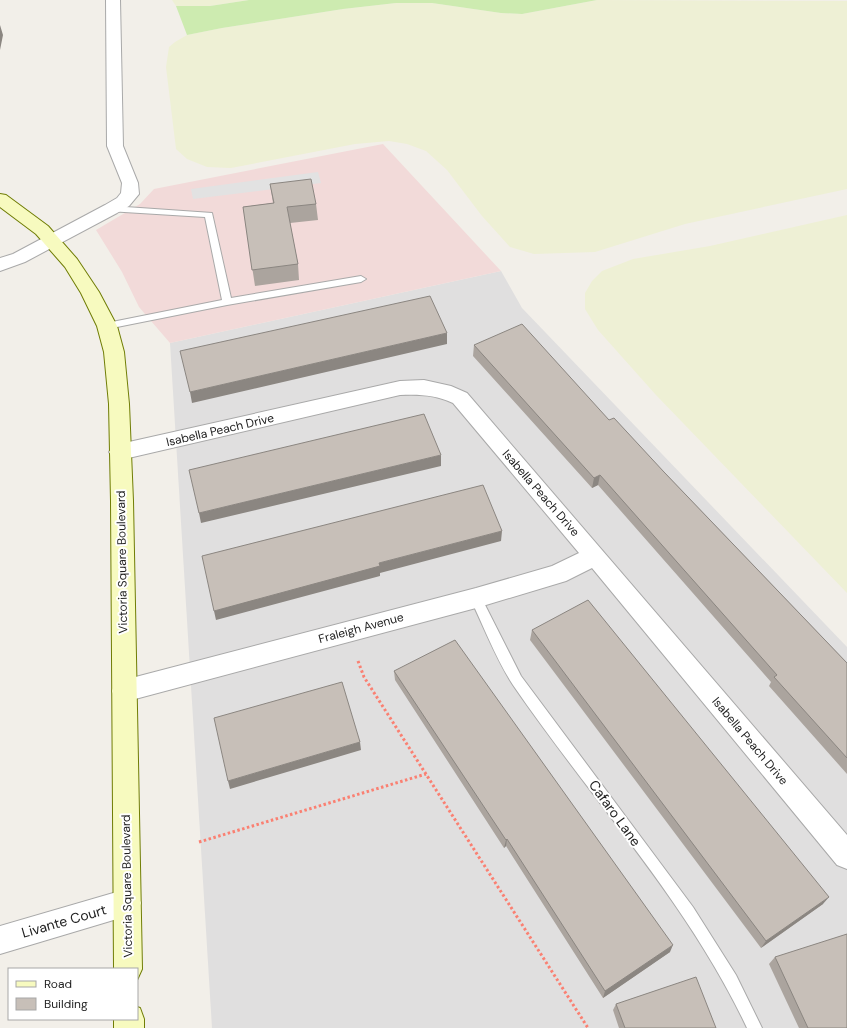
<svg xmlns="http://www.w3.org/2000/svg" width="847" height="1028" font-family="'DM Sans',sans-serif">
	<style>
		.residential { fill: #e0dfdf }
		.commercial { fill: #f2dad9 }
		.farmland { fill: #eef0d5 }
		.grass { fill: #cdebb0 }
		.parking { fill: #e2e2e2 }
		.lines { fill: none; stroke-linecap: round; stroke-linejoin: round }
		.lane-casing { stroke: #a9a9a9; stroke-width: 2 }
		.street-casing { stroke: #a9a9a9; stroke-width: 2 }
		.secondary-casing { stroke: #707d05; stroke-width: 2 }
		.path { stroke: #fa8072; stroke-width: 3; stroke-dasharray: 2.5 2.5; stroke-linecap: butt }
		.lane { fill: #fff; fill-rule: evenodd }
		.street { fill: #fff; fill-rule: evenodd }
		.secondary { fill: #f7fabf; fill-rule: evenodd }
		.wall { fill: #aba49e }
		.shaded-wall { fill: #8b8681 }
		.building { fill: #c7bfb8; stroke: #8b8681 }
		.labels { text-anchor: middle; stroke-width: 4; stroke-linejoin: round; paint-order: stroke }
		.street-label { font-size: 12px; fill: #222; stroke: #fff }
		.near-street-label { font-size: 14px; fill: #222; stroke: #fff }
	</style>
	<rect width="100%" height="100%" fill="#f2efe9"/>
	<path class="residential" d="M501,271L522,308L847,647V1028H212L170,343Z"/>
	<path class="commercial" d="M383,144L501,271L170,343L139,307L122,272L96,230L140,204L154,189Z"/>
	<path class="farmland" d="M172,0H249L210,6H176Z
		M597,0L847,1V189L685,224L595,252L534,254L510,247L482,216L447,170L426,151L407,144L389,141L355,144L231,168L207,167L187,159L176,149L166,67L169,47L175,42L187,35L222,28L343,9L396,3H432L501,13L522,14Z
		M847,215V593L656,395L598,330L585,309V293L592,281L602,271L633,259L710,246Z"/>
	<path class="grass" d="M249,0H597L522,14L501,13L432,3H396L343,9L222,28L187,35L176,6H210Z"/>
	<path class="parking" d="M318,172L321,183L193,199L191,189Z"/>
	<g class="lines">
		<defs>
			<path id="lane" d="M111,206L212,213L231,298L361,276L366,279L361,282L227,305L107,329L104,328L102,326L107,323L222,300L205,217L108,211L107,209Z
				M476,593L480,595L521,676L693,907L736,975L762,1028H747C688,902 591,799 513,685C496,659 484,627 470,598L472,595Z"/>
			<path id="street" d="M106,0H120L123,146L138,183L139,194L129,206L117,213L25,262L0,271V258L13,254L105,205L117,198L121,193L122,183L107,146Z
				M424,380L451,386L467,393L847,835V869L837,865L592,568L566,581L476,608L124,702L115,699L112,691L115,683L124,680L476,588L552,566L579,553L453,403C435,395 420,394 400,395L120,460L113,458L109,452L113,446L120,444L400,381Z
				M127,889L137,893L141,903L137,913L0,954V926Z"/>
			<path id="secondary" d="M0,194L6,195L48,226L77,259L99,292L117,326L124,352L129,404L133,501L142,969L137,980V969H114L111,501L109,404L104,352L97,326L81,293L65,267L36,234L0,207Z
				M137,1007L140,1008L144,1019V1028H114V1019H137Z"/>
		</defs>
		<use href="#lane" class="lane-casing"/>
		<use href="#street" class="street-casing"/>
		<use href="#secondary" class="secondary-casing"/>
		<path class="path" d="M358,661L364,677L588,1028
			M199,842L426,774"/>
		<use href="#lane" class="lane"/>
		<use href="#street" class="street"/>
		<use href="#secondary" class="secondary"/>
	</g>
	<path class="wall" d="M270,184L316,204L318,220L290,223L298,264L299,280L255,286L243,207L273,203Z
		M474,345L609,420L664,472L847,663V774L769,686L771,682L598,485L592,488L473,356Z
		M532,630L823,904L761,948L530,640Z
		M394,671L670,952L603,998L506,846L504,848L395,680Z
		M775,957L847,1028H799L769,964Z
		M616,1004L716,1028H619L613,1010Z"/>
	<path class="shaded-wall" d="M0,25L3,35L0,50Z
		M447,333V344L192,403L190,392Z
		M441,455V466L201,523L199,513Z
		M600,475L598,485L592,488L594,478Z
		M502,531L501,541L380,573V576L216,620L214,611L379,563Z
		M360,742L361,750L230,789L228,781Z
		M507,839L506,846L504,848L506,840Z
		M829,897L823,904L761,948L766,941Z
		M673,945L670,952L603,998L605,991Z"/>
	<path class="building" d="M311,179L316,204L287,207L298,264L252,270L243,207L274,203L270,184Z
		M430,296L447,333L190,392L180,351Z
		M522,324L609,420L614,418L664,472L847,663V758L774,677L777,675L600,475L594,478L474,345Z
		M424,414L441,455L199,513L189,470Z
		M483,485L502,531L379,563L380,566L214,611L202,556Z
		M588,600L829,897L766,941L532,630Z
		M455,640L673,945L605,991L507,839L506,840L394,671Z
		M342,682L360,742L228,781L214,718Z
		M847,934V1028H808L775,957Z
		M696,977L716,1028H625L616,1004Z"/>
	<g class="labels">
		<g class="street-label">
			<text transform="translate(220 430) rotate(-13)" y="4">Isabella Peach Drive</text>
			<text transform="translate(541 493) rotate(49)" y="4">Isabella Peach Drive</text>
			<text transform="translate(122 562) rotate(-91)" y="4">Victoria Square Boulevard</text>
			<text transform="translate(361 628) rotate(-15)" y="4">Fraleigh Avenue</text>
			<text transform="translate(750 741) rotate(50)" y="4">Isabella Peach Drive</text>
			<text transform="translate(127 886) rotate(-91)" y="4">Victoria Square Boulevard</text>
		</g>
		<g class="near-street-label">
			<text transform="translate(615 813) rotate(54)" y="5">Cafaro Lane</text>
			<text transform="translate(64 921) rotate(-16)" y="5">Livante Court</text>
		</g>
	</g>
	<rect x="8" y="968" width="130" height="52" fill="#ffffff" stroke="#a7a7a7"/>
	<rect x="16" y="981" width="20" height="6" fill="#f7fabf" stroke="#a7a7a7"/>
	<text x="44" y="988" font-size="12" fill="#222222">Road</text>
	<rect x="16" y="998" width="20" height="12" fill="#c7bfb8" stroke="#a7a7a7"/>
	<text x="44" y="1008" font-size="12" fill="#222222">Building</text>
</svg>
